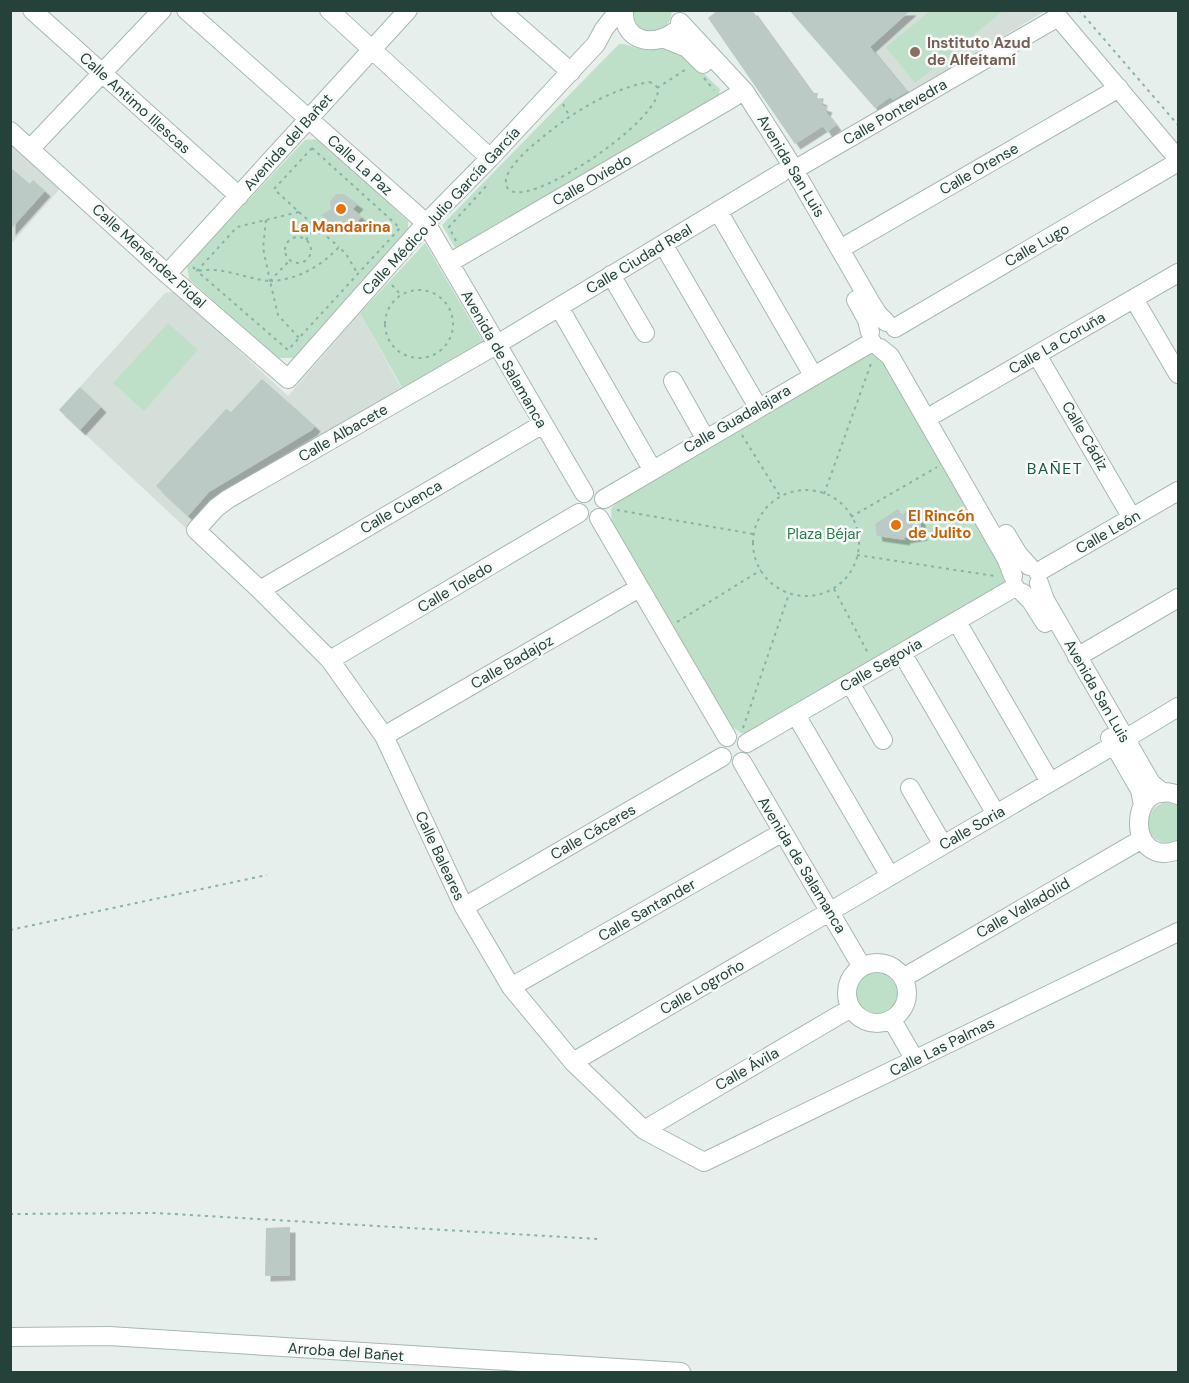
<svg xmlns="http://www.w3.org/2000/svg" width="1189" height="1383" font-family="'DM Sans',sans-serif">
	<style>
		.built { fill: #d4dfda }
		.green { fill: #bfe0c8 }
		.building { fill: #bbcac4; filter: url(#shadow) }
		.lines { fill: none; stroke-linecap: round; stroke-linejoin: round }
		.minor-casing { stroke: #a8b8b2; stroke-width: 20 }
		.path { stroke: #86b3a5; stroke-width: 2; stroke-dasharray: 3 4.5; stroke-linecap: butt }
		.minor { stroke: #fff; stroke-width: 18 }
		.education-dot { fill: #8d6e63; stroke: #f7fbf9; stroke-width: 2 }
		.food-dot { fill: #e8710a; stroke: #f7fbf9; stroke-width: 2 }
		.labels { text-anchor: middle; stroke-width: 5; stroke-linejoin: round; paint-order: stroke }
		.education-label { font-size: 15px; font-weight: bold; fill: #785e54; stroke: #f7fbf9; text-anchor: start }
		.street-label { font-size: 15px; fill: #24423a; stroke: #f7fbf9 }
		.food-label { font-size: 15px; font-weight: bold; fill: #c56008; stroke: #f7fbf9 }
		.park-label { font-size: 15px; fill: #2d7a4b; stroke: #f7fbf9 }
		.neighbourhood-label { font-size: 16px; letter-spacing: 1.5px; fill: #1f5548; stroke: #f7fbf9 }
	</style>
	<defs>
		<filter id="shadow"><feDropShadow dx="5.5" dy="5.5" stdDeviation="0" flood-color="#0004"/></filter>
	</defs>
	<rect width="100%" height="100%" fill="#e6efeb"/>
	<path class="built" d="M818,11H1045L895,102Z
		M11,133L66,182L11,244Z
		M175,291L288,396L360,313L403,391L223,491L188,530L59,410L165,293Z"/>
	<path class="green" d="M672,10C670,39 637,41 632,11Z
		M931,10L1003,11L915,83L886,47Z
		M619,44C630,44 636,49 646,50C656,51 665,46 674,49C683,51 711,81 720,89L718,100L457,251L442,225Z
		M319,139L408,221V233L294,358H277L189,279L187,265L305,140Z
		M425,243L485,345L404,391L360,313Z
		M168,323L198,350L144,411L113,383Z
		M869,351L879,354L1008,578L1005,584L747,733H741L731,726L612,525L611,509L619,499Z
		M1165,802L1178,805V841C1148,852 1134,813 1165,802Z
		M856 993a21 21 0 1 1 42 0a21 21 0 1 1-42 0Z"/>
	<path class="building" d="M718,10H752L812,93H818L817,98L822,100L821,105L827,107L825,111L836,125L827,132L823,126L795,144L708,18Z
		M789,10H911L870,47L907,92L893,100L890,97L875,108Z
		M10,167L30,184L33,180L45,191L10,230Z
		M336,194H344L358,204L353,209L362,217L353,225L333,226L321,215L331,209L330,201Z
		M262,379L315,426L312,430L209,492L188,516L156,486L226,409L231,412Z
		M80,387L101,407L80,430L59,410Z
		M898,509L902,515L908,510L920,519L922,535L904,538L905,540L877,536L875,524Z
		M290,1227V1275L265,1276L266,1228Z"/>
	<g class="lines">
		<defs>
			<path id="minor" d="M32,10L239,196
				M186,10L426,223L584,493
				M329,10L490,158
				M500,10L571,72
				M624,10C622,41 653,48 674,32
				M680,22L745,92L786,156L871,303L878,314L886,322
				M665,39L687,48L703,64
				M10,131L167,274L288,379L426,223L490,158L596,44L604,29L619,10
				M30,149L162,10
				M794,170L1058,17L1178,159
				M781,173L496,345L228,499L216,508L196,530L260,590L330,660L384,736L464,907L511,987L573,1062L644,1130L704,1162L1178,932
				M718,211L813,375
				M663,244L758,407
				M840,249L1119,88
				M449,263L734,97
				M167,274L408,10
				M611,275L645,333
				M1134,299L1178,374
				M856,300L867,320L870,332
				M559,307L652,469
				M895,328L1178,162
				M880,348L890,356L1007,560L1013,576
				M1037,355L1132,518
				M673,381L705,438
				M936,413L1178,273
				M604,499L872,342
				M599,518L727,737
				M1006,534L1018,554L1029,566
				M1038,572L1178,491
				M1039,583L1045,600L1151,783L1163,793
				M260,590L543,424
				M1023,593L1031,601L1045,623
				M957,622L1050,782
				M902,653L996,814
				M1077,657L1178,598
				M330,660L579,513
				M850,683L883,740
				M796,715L890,876
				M384,736L639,588
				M1110,738L1140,790L1143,805
				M1125,739L1178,707
				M747,743L1015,587
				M742,762L862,967
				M910,788L943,845
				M1178,795C1127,775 1125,870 1178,850
				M464,907L722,757
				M847 993a30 30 0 1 1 60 0a30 30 0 1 1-60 0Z
				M903,978L1142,839
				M511,987L783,832
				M892,1020L915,1060
				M573,1062L1114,745
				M644,1130L851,1008
				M10,1337L109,1336L681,1372"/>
		</defs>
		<use href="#minor" class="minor-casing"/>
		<path class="path" d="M1079,10L1178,125
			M704,78L714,90
			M649,82C700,95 513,226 506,184C503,171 528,149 538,141C570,114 607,90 649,82Z
			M657,88L685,70
			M563,104L570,117
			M312,148L400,228L288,350L197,271L237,227L299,212L274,189Z
			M299,212L339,247
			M266,220L263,248L270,281
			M285 250a13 13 0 1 1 26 0a13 13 0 1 1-26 0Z
			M306,240L315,226
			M456,241L449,227L489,183
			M193,267L197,271C223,266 245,279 270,281L278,315L299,338
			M270,281C298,280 321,266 339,247L346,254L358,274
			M270,281L289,261
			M392,285L400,294
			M385 324a34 34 0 1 1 68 0a34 34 0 1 1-68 0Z
			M742,435L780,496
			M753 543a53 53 0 1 1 106 0a53 53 0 1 1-106 0Z
			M824,494L872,361
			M617,510L753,534
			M851,517L937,467
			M857,555L995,576
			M834,589L869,655
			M677,622L761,570
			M743,728L789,594
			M10,930L267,875
			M10,1214L156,1213L598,1239"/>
		<use href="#minor" class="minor"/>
	</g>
	<circle class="education-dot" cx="915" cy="52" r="6"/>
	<g class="food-dot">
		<circle cx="341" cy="209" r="6"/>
		<circle cx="896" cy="525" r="6"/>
	</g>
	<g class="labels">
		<g class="education-label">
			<text x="927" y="48">Instituto Azud<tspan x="927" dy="17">de Alfeitamí</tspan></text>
		</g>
		<g class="street-label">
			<text transform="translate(135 103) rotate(42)" y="5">Calle Antimo Illescas</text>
			<text transform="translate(895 112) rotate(-30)" y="5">Calle Pontevedra</text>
			<text transform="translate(288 142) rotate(-48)" y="5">Avenida del Bañet</text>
			<text transform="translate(360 165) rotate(42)" y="5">Calle La Paz</text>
			<text transform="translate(791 166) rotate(59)" y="5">Avenida San Luis</text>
			<text transform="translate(979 169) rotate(-30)" y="5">Calle Orense</text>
			<text transform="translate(592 180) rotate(-30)" y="5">Calle Oviedo</text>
			<text transform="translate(441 211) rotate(-47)" y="5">Calle Médico Julio García García</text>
			<text transform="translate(1037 245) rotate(-30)" y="5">Calle Lugo</text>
			<text transform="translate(149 256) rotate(42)" y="5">Calle Menéndez Pidal</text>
			<text transform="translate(639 259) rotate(-31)" y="5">Calle Ciudad Real</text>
			<text transform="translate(1057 343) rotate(-30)" y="5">Calle La Coruña</text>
			<text transform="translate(504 359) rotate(60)" y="5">Avenida de Salamanca</text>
			<text transform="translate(737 419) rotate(-30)" y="5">Calle Guadalajara</text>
			<text transform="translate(343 433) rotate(-30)" y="5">Calle Albacete</text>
			<text transform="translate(1085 436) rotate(60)" y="5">Calle Cádiz</text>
			<text transform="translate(401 507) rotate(-30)" y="5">Calle Cuenca</text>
			<text transform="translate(1108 532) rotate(-30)" y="5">Calle León</text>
			<text transform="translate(455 587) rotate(-31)" y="5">Calle Toledo</text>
			<text transform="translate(512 662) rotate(-30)" y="5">Calle Badajoz</text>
			<text transform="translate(881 665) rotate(-30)" y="5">Calle Segovia</text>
			<text transform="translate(1097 691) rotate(60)" y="5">Avenida San Luis</text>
			<text transform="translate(972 828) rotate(-30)" y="5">Calle Soria</text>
			<text transform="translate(593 832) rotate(-30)" y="5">Calle Cáceres</text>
			<text transform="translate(440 856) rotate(65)" y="5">Calle Baleares</text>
			<text transform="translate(802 865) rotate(59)" y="5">Avenida de Salamanca</text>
			<text transform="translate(1023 908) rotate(-30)" y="5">Calle Valladolid</text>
			<text transform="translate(647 910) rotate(-30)" y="5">Calle Santander</text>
			<text transform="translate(702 987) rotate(-30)" y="5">Calle Logroño</text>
			<text transform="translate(942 1047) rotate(-26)" y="5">Calle Las Palmas</text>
			<text transform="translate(747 1069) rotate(-30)" y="5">Calle Ávila</text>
			<text transform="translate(346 1352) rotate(4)" y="5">Arroba del Bañet</text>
		</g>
		<g class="food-label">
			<text x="341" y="232">La Mandarina</text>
			<text x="908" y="521" text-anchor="start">El Rincón<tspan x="908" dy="17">de Julito</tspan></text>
		</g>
		<g class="park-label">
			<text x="824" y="539">Plaza Béjar</text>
		</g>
		<g class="neighbourhood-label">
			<text x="1055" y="474">BAÑET</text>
		</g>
	</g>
	<rect width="1189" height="1383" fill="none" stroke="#24423a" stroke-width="24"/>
</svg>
